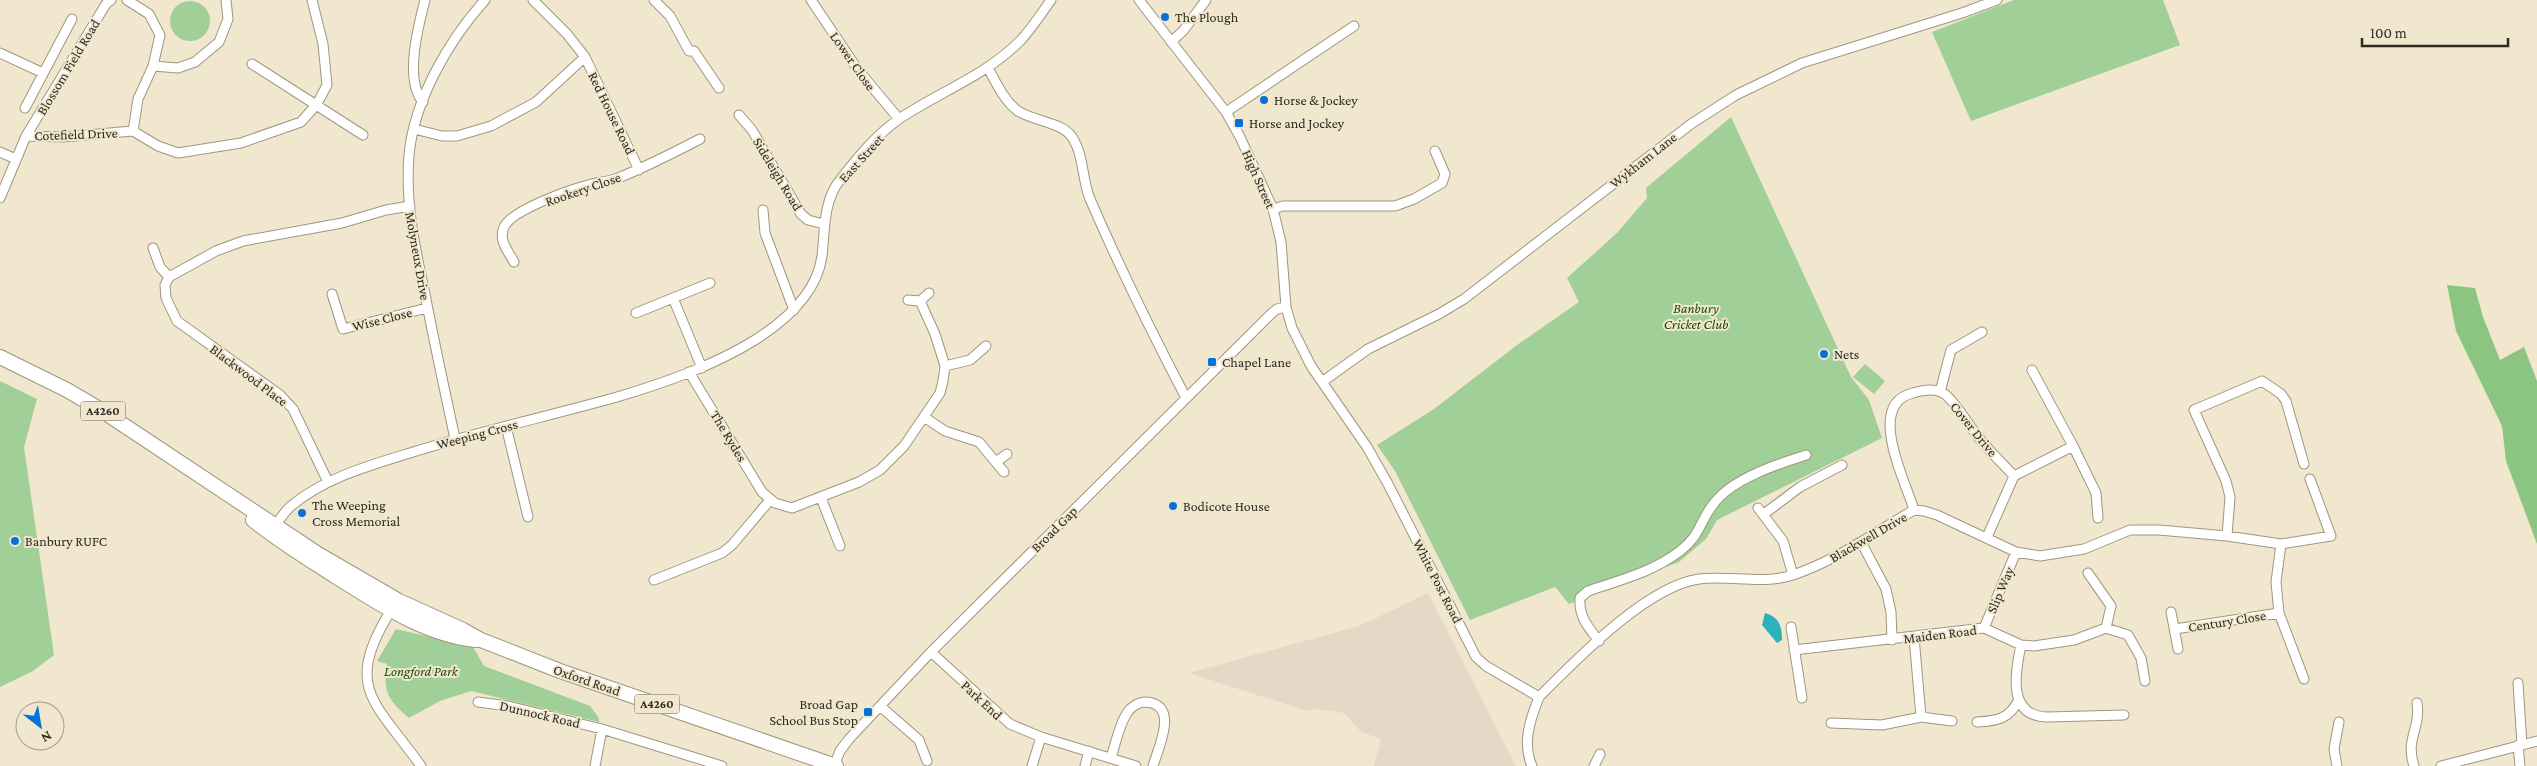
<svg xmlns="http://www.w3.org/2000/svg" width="2537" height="766" font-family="'Crimson Pro',serif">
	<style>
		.education { fill: #e6d8c6 }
		.green { fill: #a0cf97 }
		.forest { fill: #8cc482 }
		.water { fill: #2db2bb }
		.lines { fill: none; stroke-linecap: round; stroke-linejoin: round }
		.street-casing { stroke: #9f967f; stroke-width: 11 }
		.primary-casing { stroke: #9f967f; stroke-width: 16 }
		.street { stroke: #fff; stroke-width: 9 }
		.primary { stroke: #fff; stroke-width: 14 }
		.poi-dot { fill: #0871d9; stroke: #f1e7cf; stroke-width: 2 }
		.labels { text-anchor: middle; stroke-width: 4; stroke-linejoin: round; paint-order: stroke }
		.shield { fill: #f1e7cf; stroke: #686355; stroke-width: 1 }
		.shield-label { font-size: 12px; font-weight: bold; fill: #2e2a21 }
		.poi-label { font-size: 14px; fill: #2e2a21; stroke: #f1e7cf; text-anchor: start }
		.street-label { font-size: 14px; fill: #2e2a21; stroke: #f1e7cf }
		.park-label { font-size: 14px; font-style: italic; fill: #154c09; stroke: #f1e7cf }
	</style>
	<rect width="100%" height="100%" fill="#f1e7cf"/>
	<path class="education" d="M1428,593L1516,766H1374L1381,739L1361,732L1344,713L1317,709L1307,711L1189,673L1359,626Z"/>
	<path class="green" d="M2014,0H2163L2180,45L1971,121L1932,32Z
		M170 21a20 20 0 1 1 40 0a20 20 0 1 1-40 0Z
		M1731,117L1851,377L1869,400L1882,438L1717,520L1706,539L1679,562L1569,604L1555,587L1470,620L1395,471L1377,445L1434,409L1517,345L1579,302L1567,278L1617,233L1647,198L1646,188Z
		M1865,364L1885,381L1874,394L1853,377Z
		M0,381L37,399L24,447L54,655L33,671L0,687Z
		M396,629L473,647L484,666L590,706L599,718V722L471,691L440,701L409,718C387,699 383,692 387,664L377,661Z"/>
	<path class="forest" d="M2447,285L2475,288L2483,317L2500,360L2524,347L2537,381V544L2506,461L2502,426L2456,331Z"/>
	<path class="water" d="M1765,613C1779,617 1782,626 1782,640L1777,643L1762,625Z"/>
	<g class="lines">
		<defs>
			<path id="street" d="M127,0L149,14L160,35L153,66L178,68L195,62L219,42L228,19L226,0
				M654,0L670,16L689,51H694L719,88
				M811,0L858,70L899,119
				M1139,0L1226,112L1240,137L1273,209L1281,242L1286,307L1292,328L1311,366L1367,447L1388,484L1476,657L1486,666L1539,697
				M1171,42L1183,31L1206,0
				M0,53L43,73
				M585,57L639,170
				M252,64L363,135
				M988,68C996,82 1004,101 1018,111C1033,121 1062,122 1072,137C1084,155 1082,180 1090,199C1119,266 1152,333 1186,398
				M423,102C404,80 418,27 425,0
				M25,108L72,19
				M1226,112L1354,26
				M739,115L752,130L801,214L808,220L824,224
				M414,129L442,136H457L491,126L536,102L585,57L567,34L533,0
				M133,131L138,99L153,66
				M26,136L106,4L111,0
				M0,152L16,159
				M0,198L26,136L63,137L133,131L158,146L178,153L241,143L301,122L317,104L327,85L323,44L312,0
				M1273,209L1283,206H1395L1414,199L1442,183L1445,174L1435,151
				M763,210L765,233L794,310
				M153,248L160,267L169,277
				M514,262C508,251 498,240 504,227C512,210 569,190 588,185C598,182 608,182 618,178C646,167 673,153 700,139
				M332,294L343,329L427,308
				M673,298L702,368
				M920,301L929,293
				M636,313L710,283
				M945,366L970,360L986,346
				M2032,370L2073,446
				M689,372L762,492L775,503L792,508L859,482L880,470L904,446L940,393L943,381L945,366L935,334L920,301L908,300
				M1322,382L1368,349L1439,314L1464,299L1691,124L1736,95L1802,63L1962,13L1997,0
				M1940,392L1951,350L1982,332
				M924,417L945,431L979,442L1004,472
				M506,426L528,517
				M455,439C445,391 434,342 425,294C415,248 405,202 409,155C414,100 449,40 485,0
				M996,462L1007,454
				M328,482L293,409L280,395L177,321L166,298L165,285L169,277L216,251L243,241L342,223L386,210L410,206
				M821,498L840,546
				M1758,508L1783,541L1793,575
				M1914,510C1906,482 1865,404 1913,393C1923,390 1937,387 1946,395C1958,406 1966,421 1976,434C1987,449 2001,462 2014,476
				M1764,514L1800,487L1842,465
				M272,530C278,522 284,512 291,506C326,477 371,465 413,452C481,431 549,416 617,397C664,383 713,366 755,340C785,321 817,294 822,256C825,231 823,201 840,180C857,158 876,135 899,119C939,92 987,75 1021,40C1032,28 1041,14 1051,0
				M2227,536L2230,497L2226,481L2194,410L2262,381L2281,394L2286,401L2304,464
				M1987,537L2014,476L2073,446L2096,493L2098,518
				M1861,542L1886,589L1891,612L1892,640
				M2281,544L2276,582L2279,613L2304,679
				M2088,573L2111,606L2106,628
				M654,580L722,553L732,545L770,500
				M393,607C342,688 374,700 421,766
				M2171,612L2178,649
				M1791,627L1802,698
				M1984,628L2016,552
				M2175,629L2279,613
				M1914,637L1921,717
				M1599,641C1587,626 1579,617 1580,598L1588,591C1620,580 1653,572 1680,551C1702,534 1699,521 1715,502C1734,478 1778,464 1806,455
				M2021,645C2015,673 2007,716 2047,717L2124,715
				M1794,650L1984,628L2021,645L2034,646L2074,640L2106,628L2128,635L2141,658L2145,681
				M931,652L1010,724L1041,737L1136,766
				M2518,683L2522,745
				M478,702L508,706L602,729L722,766
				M880,706L919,740L927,761
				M1977,722C1997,721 2010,719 2019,699
				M1831,723L1882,725L1921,717L1952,721
				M2518,745L2520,766
				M1111,757C1116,743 1119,725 1127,713C1131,707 1138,702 1146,702C1180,705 1158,748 1153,766
				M595,766L602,729
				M834,766L840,751L849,739L931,652L1272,313L1277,309L1286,307
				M1032,766L1041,737
				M1085,766L1089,751
				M1532,766C1522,743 1530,720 1539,697C1576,660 1647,586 1699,579C1731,575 1762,585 1793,575C1837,560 1874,533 1914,510L1924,511L1937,515L2016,552L2040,556L2084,549L2130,530H2159L2227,536L2281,544L2331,536L2310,479
				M1594,766L1600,754
				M2337,766L2334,749L2339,722
				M2414,766C2405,738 2421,729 2417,703
				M2441,766L2537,741"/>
			<path id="primary" d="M0,357L67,390L101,410L318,554L399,601L463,630L481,640L560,671L836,766
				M253,520C279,541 307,558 335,576C378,603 425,635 476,640"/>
		</defs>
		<use href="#street" class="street-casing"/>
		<use href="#primary" class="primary-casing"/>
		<use href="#street" class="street"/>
		<use href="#primary" class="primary"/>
	</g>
	<g class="poi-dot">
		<circle cx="1165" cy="17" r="5"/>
		<circle cx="1264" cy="100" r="5"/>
		<rect x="1234" y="118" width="10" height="10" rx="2.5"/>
		<circle cx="1824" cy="354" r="5"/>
		<rect x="1207" y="357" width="10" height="10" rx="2.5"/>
		<circle cx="1173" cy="506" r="5"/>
		<circle cx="302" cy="513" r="5"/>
		<circle cx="15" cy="541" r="5"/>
		<rect x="863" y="707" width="10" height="10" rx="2.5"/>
	</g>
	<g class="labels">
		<g class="shield">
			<rect x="80.5" y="401.5" width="45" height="19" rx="4"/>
			<rect x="634.5" y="694.5" width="45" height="19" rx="4"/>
		</g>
		<g class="shield-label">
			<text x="103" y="415">A4260</text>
			<text x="657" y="708">A4260</text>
		</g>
		<g class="poi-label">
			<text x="1175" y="22">The Plough</text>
			<text x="1274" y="105">Horse &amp; Jockey</text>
			<text x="1249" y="128">Horse and Jockey</text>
			<text x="1834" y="359">Nets</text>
			<text x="1222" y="367">Chapel Lane</text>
			<text x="312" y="510">The Weeping<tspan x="312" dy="16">Cross Memorial</tspan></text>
			<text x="1183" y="511">Bodicote House</text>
			<text x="25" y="546">Banbury RUFC</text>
			<text x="858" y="709" text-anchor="end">Broad Gap<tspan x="858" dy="16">School Bus Stop</tspan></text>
		</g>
		<g class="street-label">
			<text transform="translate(853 61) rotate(55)" y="5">Lower Close</text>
			<text transform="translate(68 67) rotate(-59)" y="5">Blossom Field Road</text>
			<text transform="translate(612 113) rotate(64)" y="5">Red House Road</text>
			<text transform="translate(76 134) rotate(-2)" y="5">Cotefield Drive</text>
			<text transform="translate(861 158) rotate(-48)" y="5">East Street</text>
			<text transform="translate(1643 160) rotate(-38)" y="5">Wykham Lane</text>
			<text transform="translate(778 174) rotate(59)" y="5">Sideleigh Road</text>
			<text transform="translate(1259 179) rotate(66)" y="5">High Street</text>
			<text transform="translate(583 189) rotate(-19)" y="5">Rookery Close</text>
			<text transform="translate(418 256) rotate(80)" y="5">Molyneux Drive</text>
			<text transform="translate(382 319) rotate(-14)" y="5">Wise Close</text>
			<text transform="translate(249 375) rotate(37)" y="5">Blackwood Place</text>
			<text transform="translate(1974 429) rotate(51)" y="5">Cover Drive</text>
			<text transform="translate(477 434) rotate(-15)" y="5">Weeping Cross</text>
			<text transform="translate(729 436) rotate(59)" y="5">The Rydes</text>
			<text transform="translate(1054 529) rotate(-45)" y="5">Broad Gap</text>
			<text transform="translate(1868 537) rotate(-30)" y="5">Blackwell Drive</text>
			<text transform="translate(1438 581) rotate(63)" y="5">White Post Road</text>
			<text transform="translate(2000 590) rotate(-67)" y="5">Slip Way</text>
			<text transform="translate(2227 621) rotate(-9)" y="5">Century Close</text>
			<text transform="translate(1940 634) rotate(-7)" y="5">Maiden Road</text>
			<text transform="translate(587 680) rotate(19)" y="5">Oxford Road</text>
			<text transform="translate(982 700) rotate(43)" y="5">Park End</text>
			<text transform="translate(540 714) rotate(13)" y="5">Dunnock Road</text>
		</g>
		<g class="park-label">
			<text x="1696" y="313">Banbury<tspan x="1696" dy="16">Cricket Club</tspan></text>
			<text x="421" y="676">Longford Park</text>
		</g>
	</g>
	<g transform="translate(40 726) rotate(149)"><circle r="24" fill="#f1e7cf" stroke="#a39b89"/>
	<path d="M0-4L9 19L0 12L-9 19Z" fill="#0871d9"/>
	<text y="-8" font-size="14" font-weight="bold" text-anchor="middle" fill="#2e2a21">N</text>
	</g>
	<path d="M2362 38v8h146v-8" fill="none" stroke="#2e2a21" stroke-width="2.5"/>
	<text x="2370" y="38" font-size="15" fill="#2e2a21" stroke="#f1e7cf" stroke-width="4" paint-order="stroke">100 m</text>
</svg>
